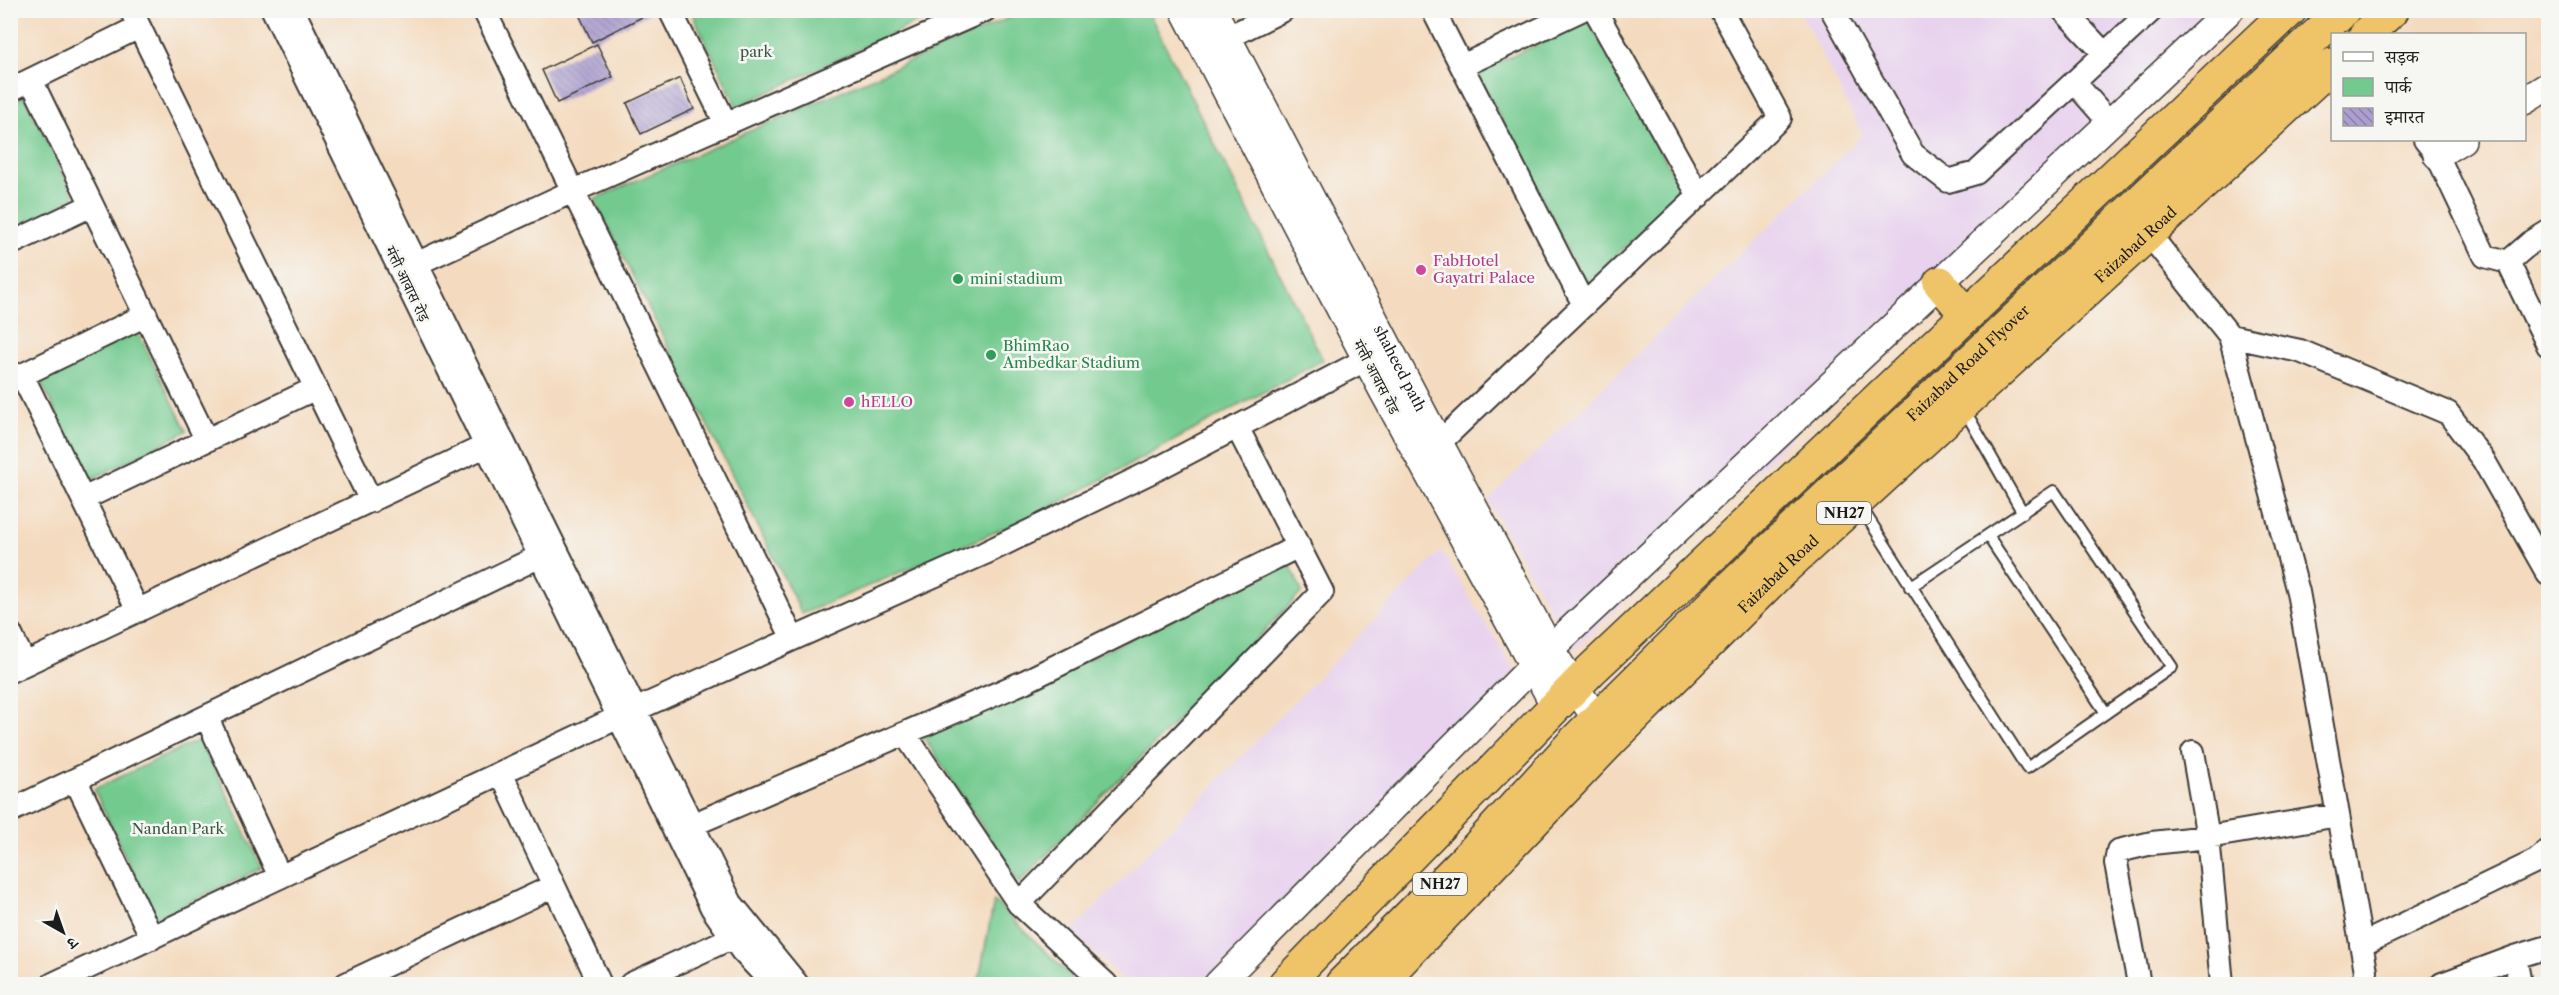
<svg xmlns="http://www.w3.org/2000/svg" width="2559" height="995" font-family="'Libre Caslon Text','Noto Serif Devanagari',serif">
	<style>
		.built { fill: #e8d2ee }
		.green { fill: #73ca8f; stroke: #487356; stroke-width: 1.5 }
		.building { fill: url(#building-back-hatch) }
		.lines { fill: none; stroke-linecap: round; stroke-linejoin: round }
		.service-casing { stroke: #3c3934; stroke-width: 14 }
		.minor-casing { stroke: #3c3934; stroke-width: 26 }
		.tertiary-casing { stroke: #3c3934; stroke-width: 30 }
		.trunk-casing { stroke: #3c3934; stroke-width: 36 }
		.service { stroke: #fff; stroke-width: 10 }
		.minor { stroke: #fff; stroke-width: 22 }
		.tertiary { stroke: #fff; stroke-width: 27 }
		.trunk { stroke: #efc469; stroke-width: 33 }
		.hotel-dot { fill: #d1479c; stroke: #f6f6f2; stroke-width: 2 }
		.leisure-dot { fill: #2e9e5b; stroke: #f6f6f2; stroke-width: 2 }
		.labels { text-anchor: middle; stroke-width: 5; stroke-linejoin: round; paint-order: stroke }
		.shield { fill: #f6f6f2; stroke: #5d5d5c; stroke-width: 1.5 }
		.shield-label { font-size: 14px; font-weight: bold; fill: #1c1c1c }
		.park-label { font-size: 15px; fill: #3a5944; stroke: #f6f6f2 }
		.street-label { font-size: 15px; fill: #1c1c1c; stroke: #f6f6f2 }
		.hotel-label { font-size: 15px; fill: #b23c85; stroke: #f6f6f2; text-anchor: start }
		.leisure-label { font-size: 15px; fill: #27864d; stroke: #f6f6f2; text-anchor: start }
	</style>
	<defs>
		<pattern id="building-back-hatch" width="6" height="6" patternUnits="userSpaceOnUse" patternTransform="scale(1.5)"><rect width="6" height="6" fill="#ac9ed0"/><path d="M-1 5l2 2M0 0l6 6M5-1l2 2" fill="none" stroke="#8b80a8"/></pattern>
	</defs>
	<rect width="100%" height="100%" fill="#f6f6f2"/>
	<filter id="ink" filterUnits="userSpaceOnUse"><feTurbulence type="fractalNoise" baseFrequency=".0167" numOctaves="2"/><feDisplacementMap in="SourceGraphic" scale="12" xChannelSelector="R" yChannelSelector="G"/><feConvolveMatrix kernelMatrix="1 2 1 2 8 2 1 2 1" color-interpolation-filters="sRGB"/></filter>
	<filter id="wash" filterUnits="userSpaceOnUse"><feTurbulence type="fractalNoise" baseFrequency=".008" numOctaves="4" result="noise"/><feDisplacementMap in="SourceGraphic" scale="24" xChannelSelector="R" yChannelSelector="G"/><feGaussianBlur stdDeviation="1.35" result="paint"/><feColorMatrix in="noise" values="0 0 0 0 0 0 0 0 0 0 0 0 0 0 0 0 0 1.4 0 .05"/><feComposite in="paint" operator="in"/></filter>
	<g filter="url(#wash)">
		<rect width="100%" height="100%" fill="#f4dbbf"/>
		<path class="built" d="M1800,11H2249L1959,274L1574,651L1488,500L1863,135Z
			M1441,551L1517,673L1204,984H1127L1072,931Z"/>
		<path class="green" d="M691,11H940L737,107Z
			M1025,11H1148L1323,360L1040,513L802,614L594,199Z
			M1589,21L1683,192L1585,285L1477,72Z
			M24,96L75,198L11,230V103Z
			M137,331L187,431L90,480L40,380Z
			M1290,564L1302,592L1019,883L923,736Z
			M201,739L262,868L154,919L94,789Z
			M994,901L1079,984H978Z"/>
		<g id="blocks">
			<path class="building" d="M577,10H656L592,42Z
				M597,44L613,77L557,103L542,70Z
				M680,78L694,109L641,134L627,103Z"/>
		</g>
	</g>
	<g filter="url(#ink)">
		<use href="#blocks" fill-opacity="0" stroke="#3c3934" stroke-width="1.5"/>
		<g class="lines">
			<defs>
				<path id="service" d="M1964,409L2023,513
					M1859,504L2027,768L2172,667L2054,491L1910,587
					M1988,536L2106,713"/>
				<path id="minor" d="M131,10L371,501
					M273,10L712,908L742,951L773,984
					M293,10L538,513L731,903L797,984
					M484,10L793,639
					M670,10L726,124
					M1433,10L1584,305
					M1595,10L1699,196
					M1832,10L1913,154L1948,181L1976,173L2152,10
					M2063,10L2105,54
					M1226,38L1283,10
					M1462,66L1581,10
					M31,80L206,439
					M2074,82L2110,123
					M10,90L139,27
					M2425,140L2437,155L2485,256L2508,262L2548,345
					M2149,234L2230,336L2298,592L2366,971L2364,984
					M10,244L92,205
					M2508,262L2530,243L2548,232
					M416,264L573,191L985,10
					M2230,336L2300,351L2448,413L2484,461L2548,574
					M22,375L138,611
					M10,381L146,315
					M1439,443L1780,118L1721,10
					M83,499L316,388
					M10,633L25,664
					M10,671L500,439
					M207,718L280,877
					M905,734L1019,904L1106,984
					M2193,752L2208,837L2222,984
					M501,773L600,984
					M76,781L152,938
					M10,811L553,550
					M678,831L1026,681L1299,546
					M1019,904L1322,592L1237,427
					M2361,945L2536,861L2548,851
					M2515,957L2520,984
					M53,984L619,717L985,553L1161,467L1367,359
					M346,984L554,886
					M631,984L744,932
					M2139,984L2116,863L2118,851L2152,843L2208,837L2338,815
					M2442,984L2515,957L2548,947"/>
				<g id="tertiary">
					<path d="M1184,10L1382,389L1556,708"/>
					<path id="s1" d="M1213,10L1424,415L1550,649L1597,720"/>
					<path d="M2524,101L2548,86"/>
					<path d="M2437,155L2462,140"/>
					<path d="M1218,984L1550,649L2230,10"/>
				</g>
				<g id="trunk">
					<path d="M2366,34L2392,10"/>
					<path d="M1940,283L1966,314"/>
					<path d="M1285,984L1591,670L2290,10"/>
					<path id="s2" d="M1342,984L1473,852L1577,739L1726,592L2343,10"/>
					<path id="s3" d="M1378,984L1611,740L1781,571L2332,65"/>
				</g>
			</defs>
			<use href="#service" class="service-casing"/>
			<use href="#minor" class="minor-casing"/>
			<use href="#tertiary" class="tertiary-casing"/>
			<use href="#trunk" class="trunk-casing"/>
			<use href="#service" class="service"/>
			<use href="#minor" class="minor"/>
			<use href="#tertiary" class="tertiary"/>
			<use href="#trunk" class="trunk"/>
		</g>
	</g>
	<g class="hotel-dot">
		<circle cx="1421" cy="270" r="6"/>
		<circle cx="849" cy="402" r="6"/>
	</g>
	<g class="leisure-dot">
		<circle cx="958" cy="279" r="6"/>
		<circle cx="991" cy="355" r="6"/>
	</g>
	<g class="labels">
		<g class="shield">
			<rect x="1817" y="502" width="54" height="22" rx="4.5"/>
			<rect x="1413" y="873" width="54" height="22" rx="4.5"/>
		</g>
		<g class="shield-label">
			<text x="1844" y="518">NH27</text>
			<text x="1440" y="889">NH27</text>
		</g>
		<g class="park-label">
			<text x="756" y="57">park</text>
			<text x="178" y="834">Nandan Park</text>
		</g>
		<g class="street-label">
			<text dy="5" stroke="none"><textPath href="#s3" startOffset="1059">Faizabad Road</textPath></text>
			<text transform="translate(407 284) rotate(64)" y="5">मंत्ती आवास रोड़</text>
			<text dy="5" stroke="none"><textPath href="#s2" startOffset="882">Faizabad Road Flyover</textPath></text>
			<text dy="5" stroke="none"><textPath href="#s1" startOffset="404">shaheed path</textPath></text>
			<text transform="translate(1376 377) rotate(62)" y="5">मंत्ती आवास रोड</text>
			<text dy="5" stroke="none"><textPath href="#s3" startOffset="573">Faizabad Road</textPath></text>
		</g>
		<g class="hotel-label">
			<text x="1433" y="266">FabHotel<tspan x="1433" dy="17">Gayatri Palace</tspan></text>
			<text x="861" y="407">hELLO</text>
		</g>
		<g class="leisure-label">
			<text x="970" y="284">mini stadium</text>
			<text x="1003" y="351">BhimRao<tspan x="1003" dy="17">Ambedkar Stadium</tspan></text>
		</g>
	</g>
	<rect width="2559" height="995" fill="none" stroke="#f6f6f2" stroke-width="36"/>
	<rect x="2331" y="33" width="195" height="108" fill="#f6f6f2" stroke="#9f9f9c" stroke-width="1.5"/>
	<rect x="2343" y="52" width="30" height="9" fill="#ffffff" stroke="#9f9f9c" stroke-width="1.5"/>
	<text x="2385" y="63" font-size="18" fill="#1c1c1c">सड़क</text>
	<rect x="2343" y="78" width="30" height="18" fill="#73ca8f" stroke="#9f9f9c" stroke-width="1.5"/>
	<text x="2385" y="93" font-size="18" fill="#1c1c1c">पार्क</text>
	<rect x="2343" y="108" width="30" height="18" fill="url(#building-back-hatch)" stroke="#9f9f9c" stroke-width="1.5"/>
	<text x="2385" y="123" font-size="18" fill="#1c1c1c">इमारत</text>
	<g transform="translate(63 932) rotate(140)" stroke="#f6f6f2" stroke-width="4.5" paint-order="stroke">
	<path d="M0-4.5L10 22L0 15L-10 22Z" fill="#1c1c1c"/>
	<text y="-9" font-size="16" font-weight="bold" text-anchor="middle" fill="#1c1c1c">उ</text>
	</g>
</svg>
